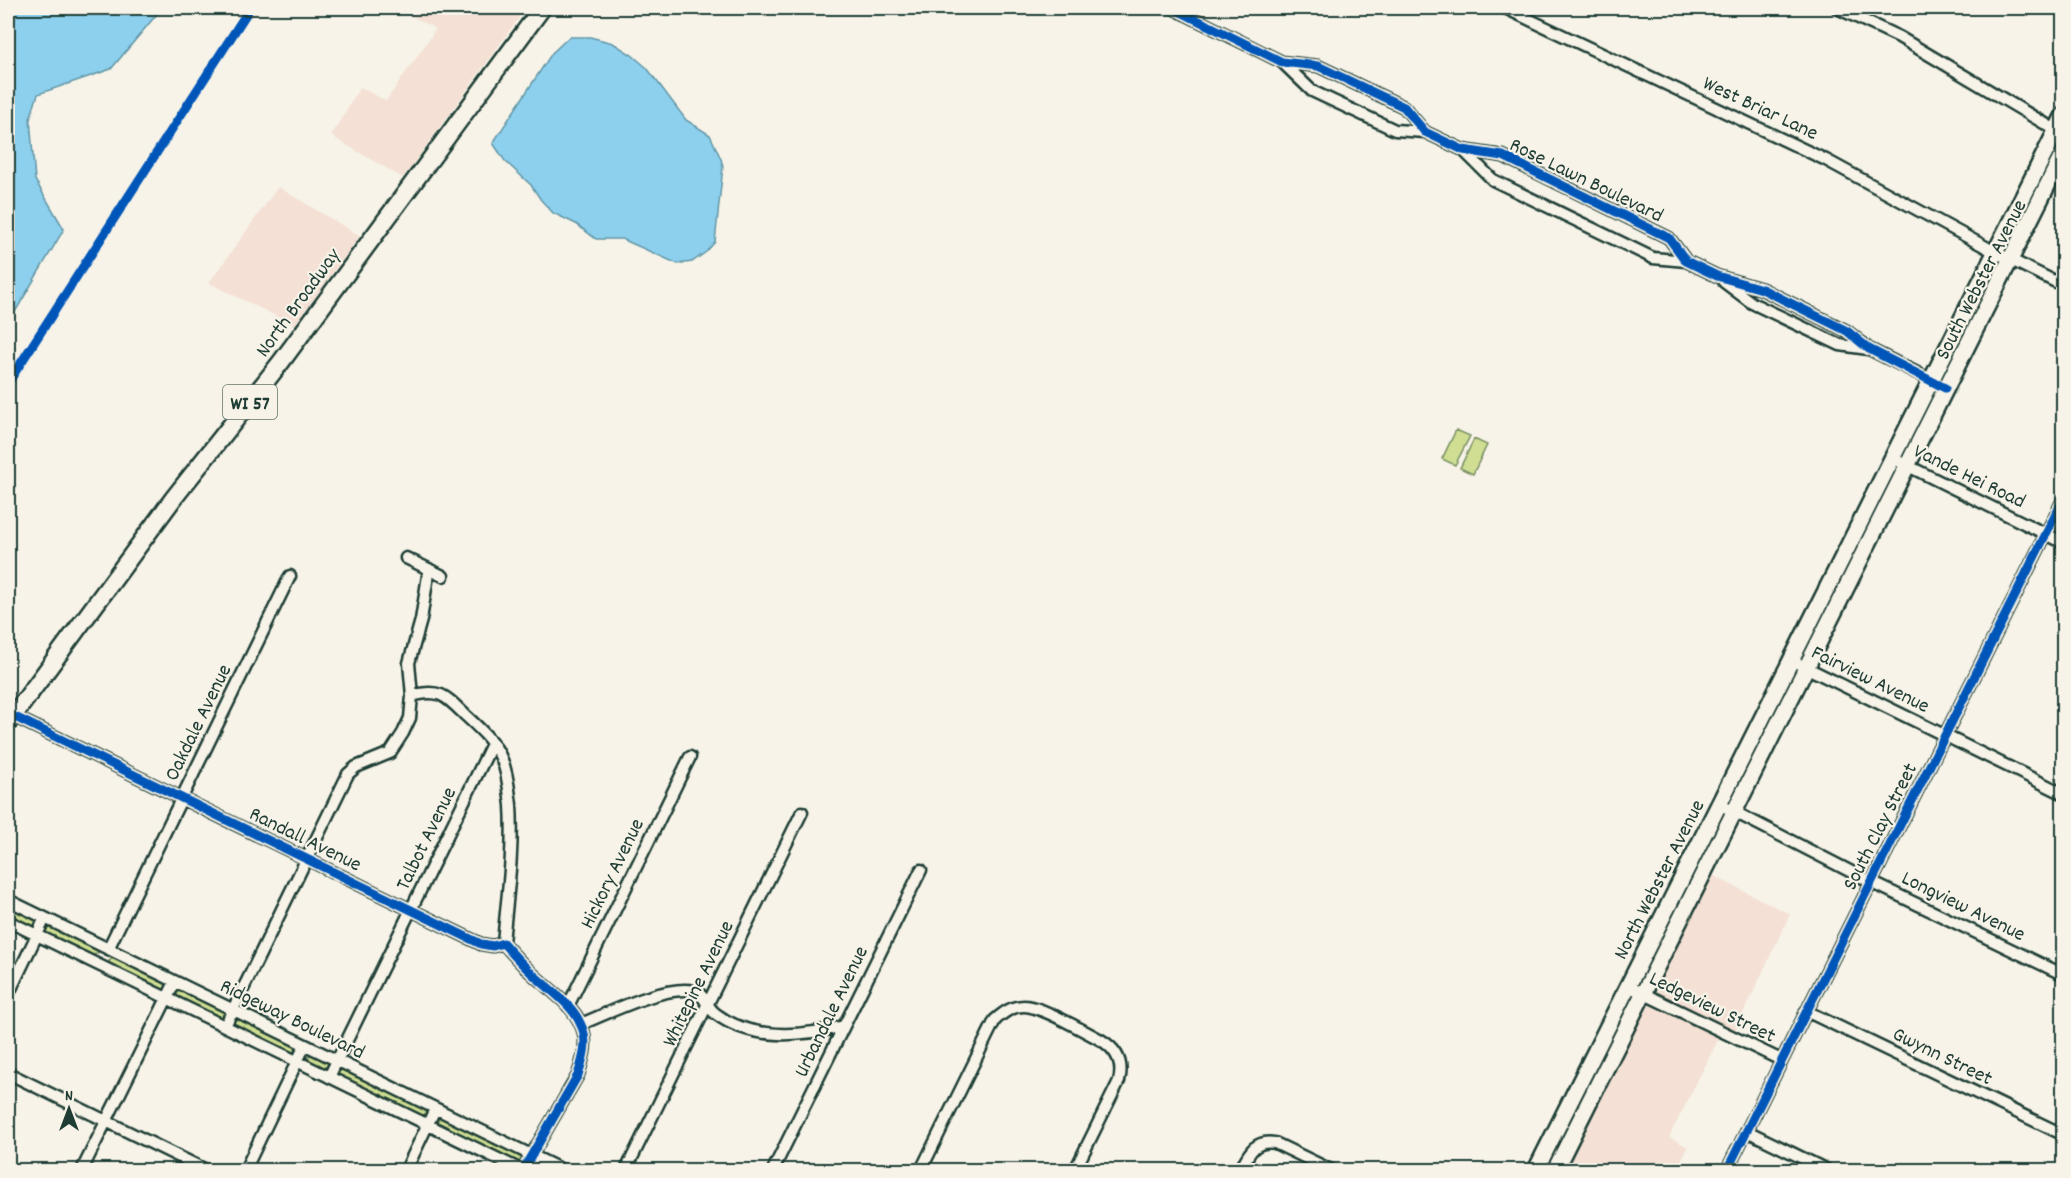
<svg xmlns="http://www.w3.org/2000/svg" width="2071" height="1178" font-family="Dekko,sans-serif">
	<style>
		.built { fill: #f4e0d4 }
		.green { fill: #cfde92; stroke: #778e63; stroke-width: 1.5 }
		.water { fill: #8dd0ee; stroke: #6195a4; stroke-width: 1.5 }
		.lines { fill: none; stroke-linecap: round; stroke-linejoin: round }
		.minor-casing { stroke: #1f3d34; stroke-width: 15 }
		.secondary-casing { stroke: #1f3d34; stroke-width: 20 }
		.primary-casing { stroke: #1f3d34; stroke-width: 21 }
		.minor { stroke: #f7f3e8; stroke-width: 10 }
		.secondary { stroke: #f7f3e8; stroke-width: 15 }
		.primary { stroke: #f7f3e8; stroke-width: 16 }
		.cycleway-casing { stroke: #f7f3e8; stroke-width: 13 }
		.cycleway { stroke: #0057b8; stroke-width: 9 }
		.labels { text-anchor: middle; stroke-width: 4.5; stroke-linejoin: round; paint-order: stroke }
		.shield { fill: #f7f3e8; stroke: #60746a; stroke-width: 1.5 }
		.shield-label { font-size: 20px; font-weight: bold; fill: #1f3d34 }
		.street-label { font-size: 21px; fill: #1f3d34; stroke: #f7f3e8 }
	</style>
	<rect width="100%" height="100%" fill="#f7f3e8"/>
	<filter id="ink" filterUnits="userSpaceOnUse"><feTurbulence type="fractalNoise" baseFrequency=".0167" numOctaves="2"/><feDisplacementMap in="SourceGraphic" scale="12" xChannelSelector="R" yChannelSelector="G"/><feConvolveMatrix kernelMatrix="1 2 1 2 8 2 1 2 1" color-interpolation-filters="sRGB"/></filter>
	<g filter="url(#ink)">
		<path class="built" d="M406,8H526L403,178L331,136L360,87L386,101L436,29L404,12Z
			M278,187L360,236L294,325L209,283Z
			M1698,868L1790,914L1732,1037L1722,1032L1669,1137L1688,1147L1676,1170H1547Z"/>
		<path class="green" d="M1456,430L1470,436L1455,465L1442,459Z
			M1474,439L1487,445L1473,474L1460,468Z
			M8,905L34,918L36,920L35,925L30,926L8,915Z
			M52,927L96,949L98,953L92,956L47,934L46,931L48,928Z
			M114,957L164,982L166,986L165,989H160L111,965L109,961Z
			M182,991L222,1010L224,1014L222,1017L218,1018L179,998L177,995L178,992Z
			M239,1018L295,1046L296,1052L291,1053L236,1026L234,1024L235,1020Z
			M312,1054L326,1061L328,1064L326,1067L323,1068L309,1062L307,1058Z
			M343,1069L424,1109L426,1111L425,1115L421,1117L340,1077L338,1073Z
			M440,1117L521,1156L520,1162L517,1163L437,1123Z"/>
		<path class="water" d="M8,8H162L111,69L38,94L30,119L35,180L64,229L8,324Z
			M569,37H590L613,43L632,55L647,68L686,120L710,135L721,159L723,166L715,242L706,252L692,262L678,264L622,239H596L576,224L553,213L541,200L531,185L505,161L493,143L552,53Z"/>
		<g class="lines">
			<defs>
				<path id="minor" d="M1173,8L1282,62L1318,66L1404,107L1425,132L1463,150L1503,156L1669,238L1686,261L1717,276L1762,289L1847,331L1869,349L1937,383
					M1505,8L1826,160L1995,252L2064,286
					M1837,8L1899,37L2064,135
					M1282,62L1312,91L1395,130L1425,132
					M1463,150L1493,180L1653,258L1686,261
					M1724,282L1752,303L1840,345L1868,349
					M1892,458L2064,543
					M406,558L443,576
					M1791,660L2064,794
					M412,696C439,688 446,696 464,714C478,727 495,742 502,760C508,774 509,790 511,805C514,852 507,897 503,943
					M13,716L481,944L493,946L503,943C514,955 524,967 536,977C551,991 573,1005 581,1025C589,1041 583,1059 578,1075L523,1170
					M1719,804L1871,882L2064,975
					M8,900L562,1170
					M8,921L521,1170
					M108,949L290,576
					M1628,986L1781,1060
					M8,995L45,918
					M568,1006L690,757
					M1806,1011L2064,1135
					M581,1024C609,1013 666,984 694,991C705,994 707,1008 716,1014C752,1041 804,1036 844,1026
					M225,1026L348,774L356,767L390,753L403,733L410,718L412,696L409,663L421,620L429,569
					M8,1073L206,1170
					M329,1077L492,744
					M1747,1131L1827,1170
					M82,1170L175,982
					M245,1170L305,1045
					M406,1170L435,1109
					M626,1170L802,812
					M773,1170L921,870
					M921,1170L995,1020C1003,1013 1012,1006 1024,1006C1042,1006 1083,1031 1101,1040C1116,1049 1124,1062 1119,1081L1075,1170
					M1240,1170C1248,1155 1254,1139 1275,1143L1331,1170
					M1727,1170L2064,498"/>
				<path id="secondary" d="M1536,1170L2064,115
					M1555,1170L2064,152"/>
				<path id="primary" d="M8,723L173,499L281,362L542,8"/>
			</defs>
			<use href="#minor" class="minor-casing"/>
			<use href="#secondary" class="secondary-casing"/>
			<use href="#primary" class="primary-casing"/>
			<use href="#minor" class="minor"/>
			<use href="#secondary" class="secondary"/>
			<use href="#primary" class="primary"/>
			<defs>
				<path id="cycleway" d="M1173,8L1282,62L1318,66L1404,107L1425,132L1463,150L1503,156L1669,238L1686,261L1717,276L1762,289L1847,331L1869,349L1945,388
					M8,383L250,8
					M13,716L481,944L493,946L503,943C514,955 524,967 536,977C551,991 573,1005 581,1025C589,1041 583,1059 578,1075L523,1170
					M1727,1170L2064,498"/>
			</defs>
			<use href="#cycleway" class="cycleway-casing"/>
			<use href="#cycleway" class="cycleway"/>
		</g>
	</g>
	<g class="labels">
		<rect class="shield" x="223" y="385" width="54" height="34" rx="4.5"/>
		<g class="shield-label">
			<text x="250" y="409">WI 57</text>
		</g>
		<g class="street-label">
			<text transform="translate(1761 107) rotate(25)" y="7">West Briar Lane</text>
			<text transform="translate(1587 179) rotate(26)" y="7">Rose Lawn Boulevard</text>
			<text transform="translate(1980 279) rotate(-63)" y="7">South Webster Avenue</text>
			<text transform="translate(297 302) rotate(-54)" y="7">North Broadway</text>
			<text transform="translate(1970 475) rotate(26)" y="7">Vande Hei Road</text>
			<text transform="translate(1871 678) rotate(26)" y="7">Fairview Avenue</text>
			<text transform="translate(197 722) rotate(-64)" y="7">Oakdale Avenue</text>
			<text transform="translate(1879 826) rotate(-63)" y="7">South Clay Street</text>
			<text transform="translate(306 838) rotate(26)" y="7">Randall Avenue</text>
			<text transform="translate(425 838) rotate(-64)" y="7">Talbot Avenue</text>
			<text transform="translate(611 873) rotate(-64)" y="7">Hickory Avenue</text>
			<text transform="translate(1658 879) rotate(-63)" y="7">North Webster Avenue</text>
			<text transform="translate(1964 905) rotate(26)" y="7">Longview Avenue</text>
			<text transform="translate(697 983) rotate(-64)" y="7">Whitepine Avenue</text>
			<text transform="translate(1713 1006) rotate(26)" y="7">Ledgeview Street</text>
			<text transform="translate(830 1011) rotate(-64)" y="7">Urbandale Avenue</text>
			<text transform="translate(293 1018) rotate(26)" y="7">Ridgeway Boulevard</text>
			<text transform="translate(1943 1055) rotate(26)" y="7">Gwynn Street</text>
		</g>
	</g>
	<rect width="2071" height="1178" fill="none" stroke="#f7f3e8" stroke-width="30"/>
	<rect x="15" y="15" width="2041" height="1148" fill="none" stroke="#1f3d34" stroke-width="2" filter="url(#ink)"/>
	<g transform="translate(69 1109)" stroke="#f7f3e8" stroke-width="4.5" paint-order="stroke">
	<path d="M0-4.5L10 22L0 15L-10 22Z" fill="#1f3d34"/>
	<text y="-9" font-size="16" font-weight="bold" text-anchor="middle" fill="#1f3d34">N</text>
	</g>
</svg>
